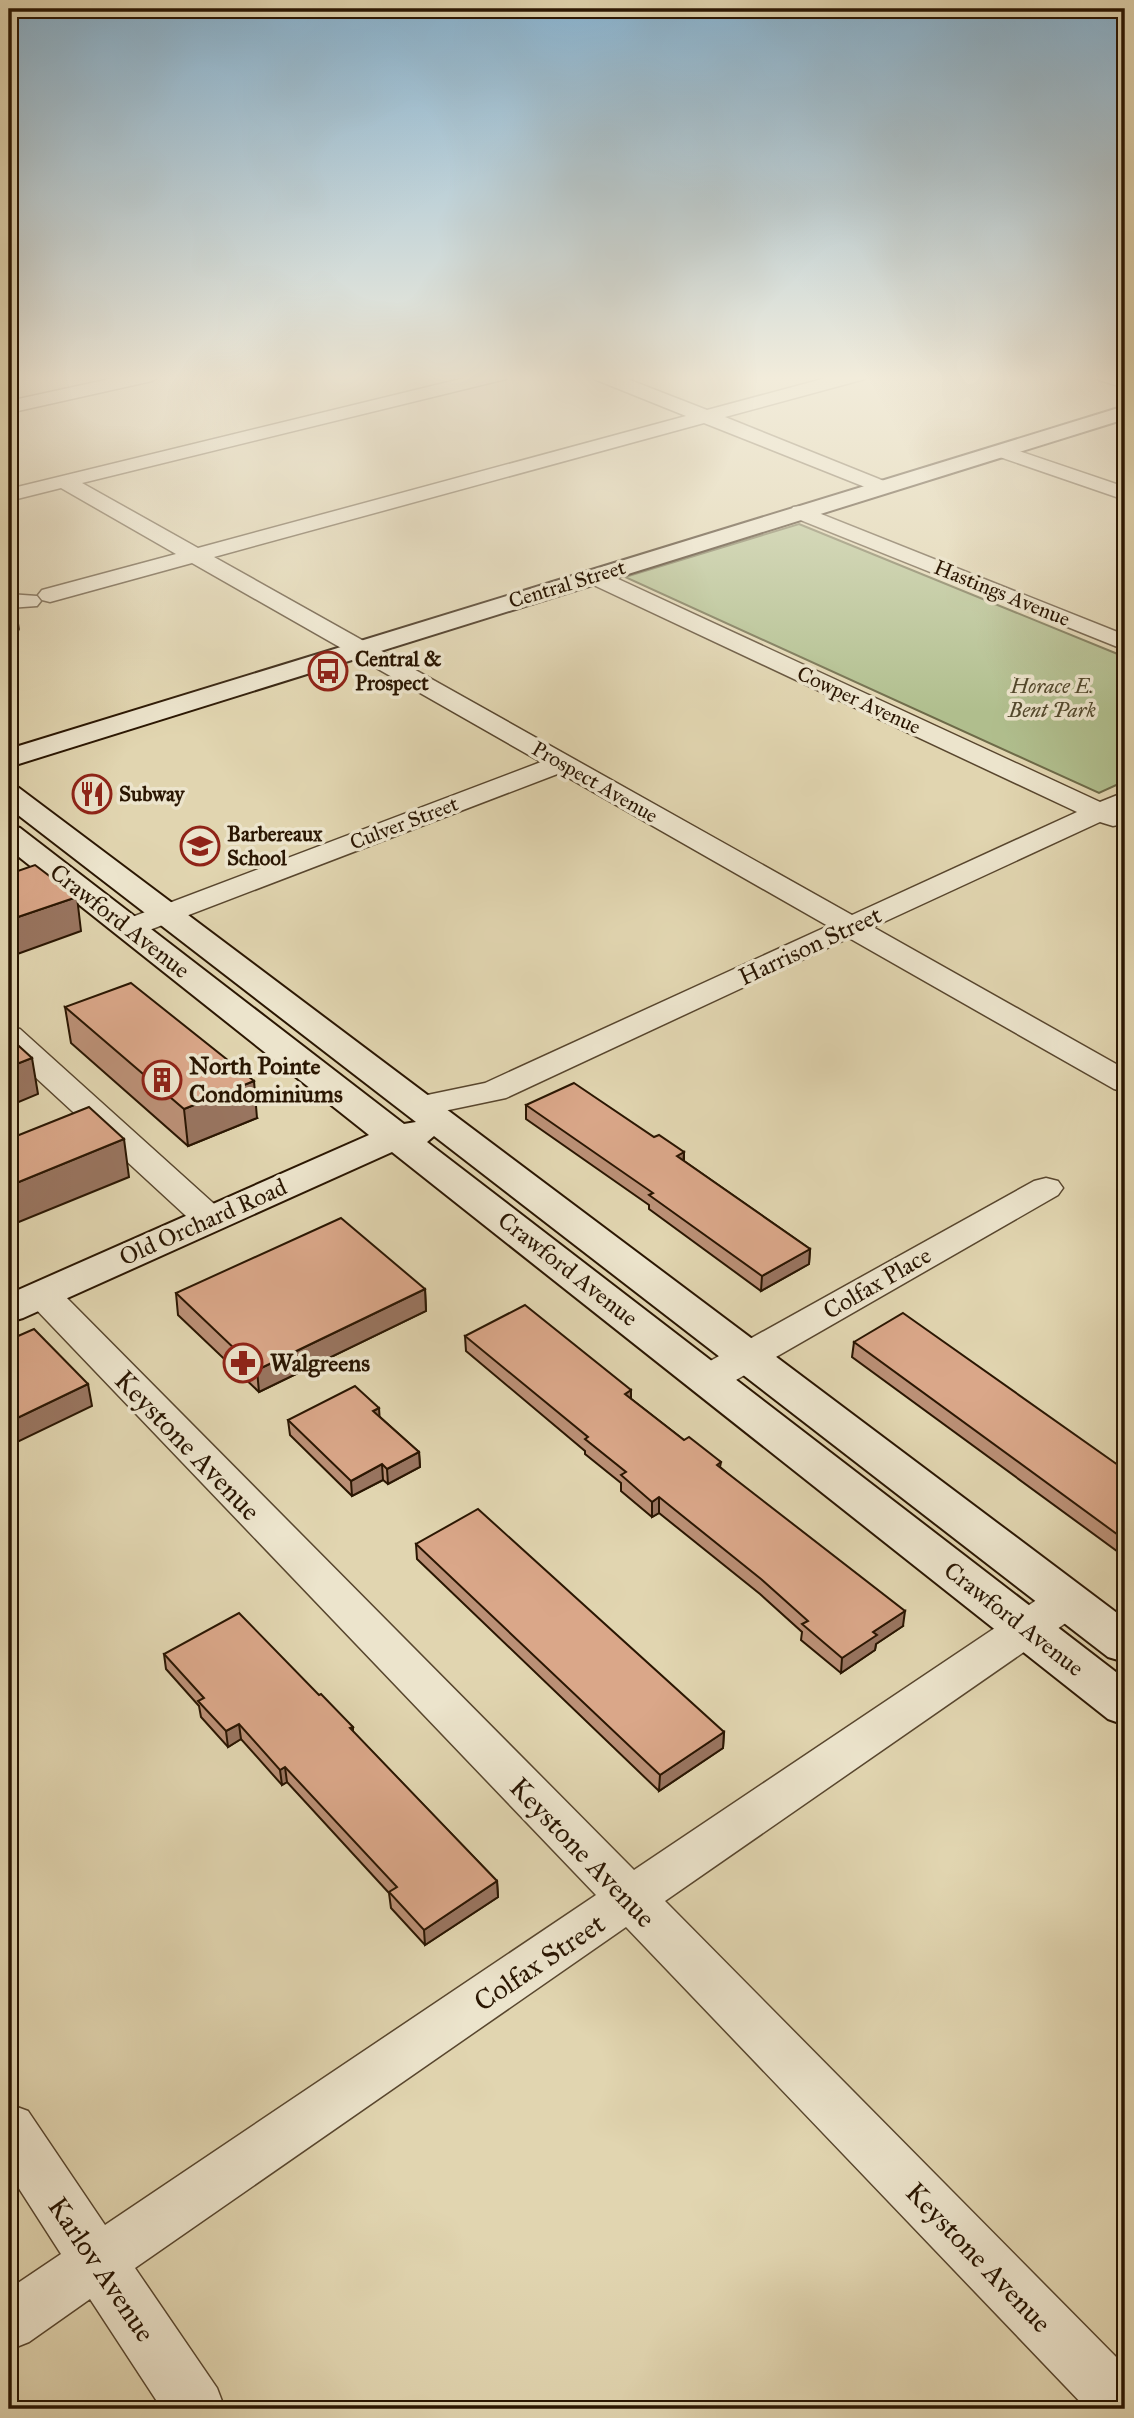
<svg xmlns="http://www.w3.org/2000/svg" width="1134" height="2418" font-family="'IM FELL Great Primer',serif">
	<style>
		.green { fill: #b0be8d; stroke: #6d6a48; stroke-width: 2 }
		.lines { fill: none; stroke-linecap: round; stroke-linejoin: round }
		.minor-casing { stroke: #58462e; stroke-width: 3 }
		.secondary-casing { stroke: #2a1602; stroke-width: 4 }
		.minor { fill: #ece4cc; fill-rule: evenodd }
		.secondary { fill: #ece4cc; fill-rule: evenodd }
		.wall { fill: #bb9076; stroke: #2a1602; stroke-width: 2 }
		.shaded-wall { fill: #997560; stroke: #2a1602; stroke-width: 2 }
		.building { fill: #daa789; stroke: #2a1602; stroke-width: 2 }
		.labels { text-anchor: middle; stroke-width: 7; stroke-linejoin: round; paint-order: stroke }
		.far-street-label { font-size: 21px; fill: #2a1602; stroke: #ece4cc }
		.far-poi-label { font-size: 21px; font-weight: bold; fill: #2a1602; stroke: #ece4cc; text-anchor: start }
		.far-park-label { font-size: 21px; font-style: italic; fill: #52482c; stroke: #ece4cc }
		.street-label { font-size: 24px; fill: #2a1602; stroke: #ece4cc }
		.poi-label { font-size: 24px; font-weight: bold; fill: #2a1602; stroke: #ece4cc; text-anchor: start }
		.near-street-label { font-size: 28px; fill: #2a1602; stroke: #ece4cc }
	</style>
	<rect width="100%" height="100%" fill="#e1d5b0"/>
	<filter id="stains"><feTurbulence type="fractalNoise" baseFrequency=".00286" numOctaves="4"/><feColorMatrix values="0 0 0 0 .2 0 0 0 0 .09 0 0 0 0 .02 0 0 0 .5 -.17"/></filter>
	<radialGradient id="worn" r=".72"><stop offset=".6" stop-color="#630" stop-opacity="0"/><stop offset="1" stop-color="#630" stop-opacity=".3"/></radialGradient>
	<path class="green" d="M799,524L1125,657V781L1099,793L625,577Z"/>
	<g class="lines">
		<defs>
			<path id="minor" d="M128,375H161L152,381L9,413V401Z
				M477,375H508L506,379L82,483L198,548L686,416L594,379L592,375H617L707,410L837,375H867L865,379L725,417L889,483L892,487L889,491H875L704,423L214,557L852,915L1077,812L585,581L582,576L585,571H601L1100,802L1125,792L1123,824L1113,826L1100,822L873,927L1125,1069V1092L1114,1089L849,938L506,1098L420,1116L408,1113L404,1106L408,1099L485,1083L828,926L560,773L139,934L129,937L119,934L114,928L119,922L541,762L192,563L50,602L42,600L38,595L42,590L176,554L61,488L9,501V489Z
				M1094,375L1125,376V388L1096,379Z
				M1001,445L1125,487V500L994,455L991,451Z
				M801,506L1125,635V650L793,517L790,512L793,507Z
				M9,594L37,596L41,601L37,606L9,608Z
				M9,1027L20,1029L222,1211L228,1219L222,1227L210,1230L198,1227L9,1053Z
				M1046,1178L1058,1181L1063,1188L1058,1195L722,1388L708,1392L694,1388L689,1379L694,1370L1034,1181Z
				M42,1282L55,1286L634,1870L1053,1589L1068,1584L1083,1589L1089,1600L1083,1611L665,1901L1125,2366V2409H1087L626,1927L135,2268L217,2388L225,2409H162L90,2299L29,2342L9,2350V2289L61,2254L9,2173V2104L28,2111L105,2225L596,1895L29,1302L24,1294L29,1286Z"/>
			<path id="secondary" d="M1125,406V419L9,767V749Z
				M9,785L19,788L1125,1619V1662L1108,1657L434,1136L427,1142L1125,1679V1725L1108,1719L392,1152L23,1318L9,1322V1294L369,1135L9,849V825L20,828L404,1124L416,1122L9,808Z"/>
		</defs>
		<use href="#minor" class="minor-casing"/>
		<use href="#secondary" class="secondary-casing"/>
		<use href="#minor" class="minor"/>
		<use href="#secondary" class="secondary"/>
	</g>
	<path class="wall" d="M65,1007L257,1118L188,1146L71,1043Z
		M526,1105L684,1152V1161L810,1249L809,1264L761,1291L649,1209V1205L526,1119Z
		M425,1289L426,1311L259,1392L178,1315L176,1293Z
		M465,1336L631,1399L684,1440L721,1462L720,1467L903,1626L876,1644L875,1650L841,1673L801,1640L802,1632L760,1594L659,1513L652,1517L621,1491V1483L585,1454V1451L466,1351Z
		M854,1342L1125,1470V1557L852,1357Z
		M380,1417L419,1452L420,1467L388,1484L383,1480L352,1496L290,1435L288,1420Z
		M416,1544L724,1732L723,1748L659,1791L417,1559Z
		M164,1654L319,1695L353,1727V1732L497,1881L498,1897L425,1945L391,1908L389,1893L287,1782L282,1785L241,1739L228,1747L201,1717L199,1706L166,1669Z"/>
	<path class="shaded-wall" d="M16,612L19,629L9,648V626Z
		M77,897L81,931L9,957V920Z
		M32,1058L38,1094L9,1106V1067Z
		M254,1081L257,1118L188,1146L184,1109Z
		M124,1139L129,1177L9,1226V1186Z
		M684,1152L683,1167L677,1156Z
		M810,1249L809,1264L761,1291L762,1276Z
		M425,1289L426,1311L259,1392L257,1370Z
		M88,1384L92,1406L9,1446V1422Z
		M631,1390V1405L625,1394Z
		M379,1408L380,1423L373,1411Z
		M419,1452L420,1467L388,1484L387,1469Z
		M382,1464L383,1480L352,1496L351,1481Z
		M659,1497V1513L652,1517V1502Z
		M905,1611L903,1626L876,1644L875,1650L841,1673L842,1658L873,1632Z
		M239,1724L241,1739L228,1747L226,1731Z
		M724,1732L723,1748L659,1791L660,1775Z
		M285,1767L287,1782L282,1785L280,1770Z
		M497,1881L498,1897L425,1945L424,1930Z"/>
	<path class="building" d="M9,612H16L9,626Z
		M35,865L77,897L9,920V874Z
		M131,983L254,1081L184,1109L65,1007Z
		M9,1037L32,1058L9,1067Z
		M574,1083L654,1137L659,1135L684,1152L677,1156L810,1249L762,1276L649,1195L653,1193L526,1105Z
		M89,1107L124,1139L9,1186V1139Z
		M341,1218L425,1289L257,1370L176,1293Z
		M525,1305L631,1390L625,1394L684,1440L689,1437L721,1462L717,1465L905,1611L873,1632L877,1635L842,1658L802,1624L808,1621L761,1579L659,1497L652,1502L621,1475L626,1472L585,1439L588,1437L465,1336Z
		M903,1313L1125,1470V1540L854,1342Z
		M34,1329L88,1384L9,1422V1340Z
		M355,1386L379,1408L373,1411L419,1452L387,1469L382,1464L351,1481L288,1420Z
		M478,1509L724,1732L660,1775L416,1544Z
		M239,1613L319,1695L321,1694L353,1727L350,1728L497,1881L424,1930L389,1892L397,1887L285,1767L280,1770L239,1724L226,1731L198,1701L204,1698L164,1654Z"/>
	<linearGradient id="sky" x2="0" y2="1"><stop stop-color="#88b5d4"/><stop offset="0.53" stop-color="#f2ecdb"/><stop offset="1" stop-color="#f2ecdb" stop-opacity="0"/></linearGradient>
	<rect width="1134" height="713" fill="url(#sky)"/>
	<defs>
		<symbol id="bus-ring" viewBox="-11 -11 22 22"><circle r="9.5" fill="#ece4cc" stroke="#8f2418" stroke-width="1.5"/><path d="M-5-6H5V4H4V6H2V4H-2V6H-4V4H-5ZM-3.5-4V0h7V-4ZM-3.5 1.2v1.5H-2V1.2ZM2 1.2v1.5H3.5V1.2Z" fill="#8f2418"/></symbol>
		<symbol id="restaurant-ring" viewBox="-11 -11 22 22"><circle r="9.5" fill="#ece4cc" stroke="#8f2418" stroke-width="1.5"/><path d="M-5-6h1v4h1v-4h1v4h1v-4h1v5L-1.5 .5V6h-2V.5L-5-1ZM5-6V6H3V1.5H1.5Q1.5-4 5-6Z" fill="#8f2418"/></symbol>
		<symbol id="school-ring" viewBox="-11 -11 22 22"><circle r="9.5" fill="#ece4cc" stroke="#8f2418" stroke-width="1.5"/><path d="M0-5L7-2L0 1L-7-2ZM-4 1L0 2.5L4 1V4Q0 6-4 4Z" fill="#8f2418"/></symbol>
		<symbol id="building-ring" viewBox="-11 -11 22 22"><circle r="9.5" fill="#ece4cc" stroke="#8f2418" stroke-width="1.5"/><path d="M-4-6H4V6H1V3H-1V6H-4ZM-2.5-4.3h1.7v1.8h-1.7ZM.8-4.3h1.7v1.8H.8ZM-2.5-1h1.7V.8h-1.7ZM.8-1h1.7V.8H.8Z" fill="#8f2418"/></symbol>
		<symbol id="pharmacy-ring" viewBox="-11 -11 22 22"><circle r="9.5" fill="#ece4cc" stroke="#8f2418" stroke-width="1.5"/><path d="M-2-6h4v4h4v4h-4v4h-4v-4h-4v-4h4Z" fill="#8f2418"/></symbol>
	</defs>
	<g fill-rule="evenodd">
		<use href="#bus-ring" x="306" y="649" width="44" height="44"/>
		<use href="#restaurant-ring" x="70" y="772" width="44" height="44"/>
		<use href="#school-ring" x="178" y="824" width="44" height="44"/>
		<use href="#building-ring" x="140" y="1058" width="44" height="44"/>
		<use href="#pharmacy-ring" x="221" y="1341" width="44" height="44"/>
	</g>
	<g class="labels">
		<g class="far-street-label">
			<text transform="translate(567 584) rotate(-17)" y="7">Central Street</text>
			<text transform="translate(1002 593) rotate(22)" y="7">Hastings Avenue</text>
			<text transform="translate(859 700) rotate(25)" y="7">Cowper Avenue</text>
			<text transform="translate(595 782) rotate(30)" y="7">Prospect Avenue</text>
			<text transform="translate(404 823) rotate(-21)" y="7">Culver Street</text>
		</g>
		<g class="far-poi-label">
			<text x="355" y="666">Central &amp;<tspan x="355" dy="24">Prospect</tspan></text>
			<text x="119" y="801">Subway</text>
			<text x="227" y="841">Barbereaux<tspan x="227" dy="24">School</tspan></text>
		</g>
		<g class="far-park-label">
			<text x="1052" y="693">Horace E.<tspan x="1052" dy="24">Bent Park</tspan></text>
		</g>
		<g class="street-label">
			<text transform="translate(120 921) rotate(38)" y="8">Crawford Avenue</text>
			<text transform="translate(810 946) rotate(-25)" y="8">Harrison Street</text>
			<text transform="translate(203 1222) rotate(-24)" y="8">Old Orchard Road</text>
			<text transform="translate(568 1269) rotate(38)" y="8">Crawford Avenue</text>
			<text transform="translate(877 1283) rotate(-30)" y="8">Colfax Place</text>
			<text transform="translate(1014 1619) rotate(38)" y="8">Crawford Avenue</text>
		</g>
		<g class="poi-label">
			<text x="189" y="1074">North Pointe<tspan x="189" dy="28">Condominiums</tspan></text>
			<text x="270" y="1371">Walgreens</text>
		</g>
		<g class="near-street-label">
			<text transform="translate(188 1445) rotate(46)" y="10">Keystone Avenue</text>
			<text transform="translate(583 1852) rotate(46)" y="10">Keystone Avenue</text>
			<text transform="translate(539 1962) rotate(-34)" y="10">Colfax Street</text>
			<text transform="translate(979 2257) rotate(46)" y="10">Keystone Avenue</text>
			<text transform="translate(102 2269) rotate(56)" y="10">Karlov Avenue</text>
		</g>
	</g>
	<rect width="1134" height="2418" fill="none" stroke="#e1d5b0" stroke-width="35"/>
	<rect x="10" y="10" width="1113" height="2397" fill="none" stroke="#2a1602" stroke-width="3.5"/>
	<rect x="18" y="18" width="1099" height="2383" fill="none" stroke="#2a1602" stroke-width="2"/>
	<rect width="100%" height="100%" filter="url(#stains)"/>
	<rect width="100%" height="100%" fill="url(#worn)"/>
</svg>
